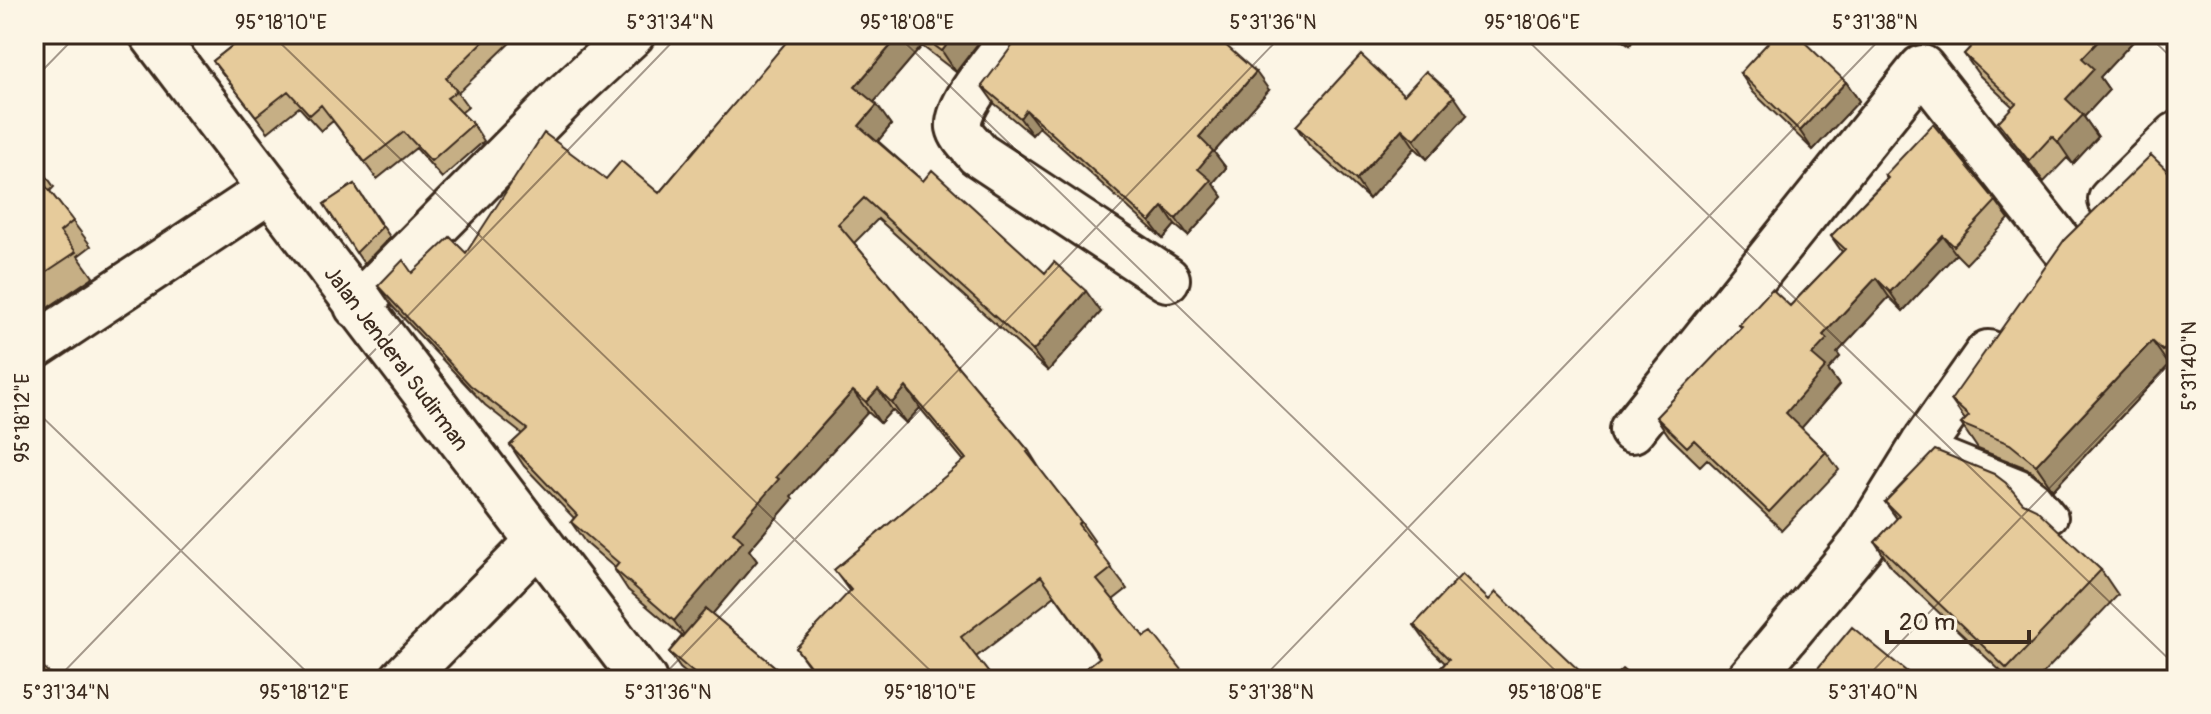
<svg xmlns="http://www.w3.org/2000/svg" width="2211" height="714" font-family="Pangolin,sans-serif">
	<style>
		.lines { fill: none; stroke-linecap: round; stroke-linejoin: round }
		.service-casing { stroke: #3b2a1e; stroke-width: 34 }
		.minor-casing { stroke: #3b2a1e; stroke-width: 50 }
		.tertiary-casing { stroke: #3b2a1e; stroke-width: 50 }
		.service { stroke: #fcf5e5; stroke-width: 28 }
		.minor { stroke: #fcf5e5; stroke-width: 44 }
		.tertiary { stroke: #fcf5e5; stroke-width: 44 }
		.wall { fill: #c6af85; stroke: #3b2a1e; stroke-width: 2 }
		.shaded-wall { fill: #a18e6c; stroke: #3b2a1e; stroke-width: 2 }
		.building { fill: #e6cb9b; stroke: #3b2a1e; stroke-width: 2 }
		.ticks { fill: none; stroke: #3b2a1e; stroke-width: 2; stroke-opacity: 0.45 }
		.labels { text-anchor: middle; stroke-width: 7; stroke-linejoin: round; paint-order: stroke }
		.street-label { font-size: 22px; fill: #3b2a1e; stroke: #fcf5e5 }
		.neatline { fill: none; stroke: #3b2a1e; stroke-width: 3 }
		.ticks-label { font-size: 20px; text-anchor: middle; fill: #3b2a1e }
	</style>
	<rect width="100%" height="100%" fill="#fcf5e5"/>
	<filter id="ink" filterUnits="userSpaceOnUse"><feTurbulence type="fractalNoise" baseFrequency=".0125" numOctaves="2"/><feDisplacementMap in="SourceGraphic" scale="16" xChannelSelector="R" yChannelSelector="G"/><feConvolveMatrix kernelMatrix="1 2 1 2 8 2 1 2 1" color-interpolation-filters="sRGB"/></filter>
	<g filter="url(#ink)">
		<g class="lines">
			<defs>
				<path id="service" d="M1923,445L2020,484L2036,496L2053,517"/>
				<path id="minor" d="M1016,34C1002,54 956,104 959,127C961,137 972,146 978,154L1167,279
					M2111,200L2177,135
					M357,306L566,95L632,34
					M34,347L270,190
					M1632,430L1922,68L2063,247
					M402,680L538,542
					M1749,680L1861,545L1923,445L1988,353"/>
				<path id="tertiary" d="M152,34L644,680"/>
			</defs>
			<use href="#service" class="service-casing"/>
			<use href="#minor" class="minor-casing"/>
			<use href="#tertiary" class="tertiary-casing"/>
			<use href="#service" class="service"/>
			<use href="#minor" class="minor"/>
			<use href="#tertiary" class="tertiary"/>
		</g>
		<path class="wall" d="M247,34H519L458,93L468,107L461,113L473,124L484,141L442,178L416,148L377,179L333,121L321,131L299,107L268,132L213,61Z
			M790,34H985L956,72L922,46L874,102L891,125L878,141L923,181L1045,273L1101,312L1048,371L878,219L854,243L1029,451L1042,472L1081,522L1095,542L1093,544L1127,589L1113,600L1144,637L1190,680L1099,657L1055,596L976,657L994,680H819L796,648L850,592L834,570L964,461L920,408L906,423L892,410L880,423L868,412L791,496L793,499L749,550L757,561L712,614L791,680H694L680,668L669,652L682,636L628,590L614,569L615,568L585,542L571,522L574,518L524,466L510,445L522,434L485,405L392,306L378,286L466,253L606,179L659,193L792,36Z
			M1613,34H1637L1630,45Z
			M1983,34H2140L2100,77L2109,90L2084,117L2098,137L2073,164L2067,158L2044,182L1998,122L2013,107L1979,75L1964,54Z
			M1024,41L1269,90L1214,152L1226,168L1213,183L1223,197L1188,236L1175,225L1163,239L1039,127L1032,135L995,104L982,86Z
			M1740,73L1846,82L1859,101L1813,150L1753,92Z
			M1404,95L1467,115L1427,159L1415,148L1369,199L1309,145L1296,126Z
			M34,158L54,187L50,191L91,246L78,256L93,277L34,317Z
			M1885,175L1996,201L2009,219L1966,264L1956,254L1903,311L1889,297L1837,353L1840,357L1828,370L1839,385L1801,428L1826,452L1839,470L1782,530L1707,459L1700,466L1669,436L1656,417L1742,328L1739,325L1790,306L1842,252L1831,236L1887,178Z
			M2177,180V373L2169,365L2053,490L2027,468L1978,449L1961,424L1965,420L1951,400Z
			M354,184L390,237L364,264L324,204Z
			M1885,502L2023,503L2101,570L2118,595L2037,680H2010L1892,568L1875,542L1897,519Z
			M1489,600L1583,674L1588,680H1430L1445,663L1432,650L1414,625Z"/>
		<path class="shaded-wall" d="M901,34H914L922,46L870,107L855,87Z
			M955,34H985L956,72L942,51Z
			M1623,34H1637L1630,45Z
			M2105,34H2140L2100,77L2109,90L2084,117L2098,137L2073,164L2058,142L2066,99L2082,58Z
			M1256,72L1269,90L1214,152L1226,168L1213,183L1223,197L1188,236L1176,219L1198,169L1199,137Z
			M1846,82L1859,101L1813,150L1800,131Z
			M1454,96L1467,115L1427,159L1414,140Z
			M877,105L891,125L874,146L859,126Z
			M1026,110L1039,127L1032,135L1020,118Z
			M1402,129L1415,148L1369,199L1356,180Z
			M1163,207L1175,225L1163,239L1150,222Z
			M1943,236L1956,254L1903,311L1890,292Z
			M1876,278L1889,297L1837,353L1840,357L1828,370L1839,385L1798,432L1786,413L1812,355L1823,335Z
			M1086,291L1101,312L1048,371L1033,351Z
			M2152,341L2169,365L2053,490L2036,465Z
			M906,387L920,408L906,423L892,403Z
			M878,389L892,410L880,423L866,402Z
			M853,391L868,412L791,496L793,499L749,550L757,561L689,642L674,621L733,532L776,477Z
			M1583,674L1588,680H1578Z"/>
		<path class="building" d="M247,34H491L446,78L457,91L447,98L473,124L431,161L404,132L365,162L321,105L310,115L288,91L256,116L213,61Z
			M793,34H901L855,87L877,105L859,126L923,181L932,170L1045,273L1054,262L1086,291L1033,351L864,198L838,224L1029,451L1027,452L1081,522L1078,524L1112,568L1097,580L1144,637L1152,632L1190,680H1071L1100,657L1041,576L961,637L994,680H897L890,670L878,680H821L796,648L851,590L834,570L966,459L906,387L892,403L878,389L866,402L853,391L776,477L779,479L733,532L743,541L674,621L614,569L619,563L571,522L577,515L510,445L527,429L470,385L378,286L403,260L412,273L450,237L466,253L544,133L606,179L621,161L659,193Z
			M919,34H955L942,51Z
			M1030,34H1166L1167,35L1168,34H1213L1256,72L1199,137L1213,151L1198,169L1211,180L1176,219L1163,207L1150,222L1026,110L1020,118L982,86L1019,37L1024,41Z
			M1776,34H1796L1846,82L1800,131L1740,73Z
			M1983,34H2105L2082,58L2094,69L2066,99L2083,115L2058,142L2052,136L2029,161L1998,122L2016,103L1964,54Z
			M1361,55L1404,95L1426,71L1454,96L1414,140L1402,129L1356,180L1296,126Z
			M1933,124L1996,201L1954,246L1943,236L1890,292L1876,278L1823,335L1827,339L1812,355L1826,367L1786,413L1826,452L1769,512L1694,440L1687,447L1656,417L1742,327L1739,325L1772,289L1790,306L1845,249L1831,236L1888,178L1885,175Z
			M2151,155L2177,180V336L2163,351L2152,341L2036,465L2010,444L1961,424L1969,416L1951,400L2065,239Z
			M34,171L73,221L60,232L76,252L34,280Z
			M354,184L382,227L356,253L324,204Z
			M1935,450L1994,474L2006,483L2023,503L2036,509L2101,570L2007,669L1875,542L1899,516L1885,502Z
			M1462,574L1489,600L1496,592L1583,674L1578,680H1430L1449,659L1414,625Z
			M706,609L791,680H702L669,652Z
			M1852,627L1917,680H1808Z
			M34,660L55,678L53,680H34Z
			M1622,669L1635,680H1611Z
			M2098,671L2103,680H2084Z"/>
	</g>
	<path class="ticks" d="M271,34L940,680M896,34L1565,680M1521,34L2177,667M2147,34L2177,63M34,79L78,34M34,409L315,680M56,680L680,34M659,680L1283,34M1261,680L1885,34M1864,680L2177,356"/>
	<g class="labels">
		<g class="street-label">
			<text transform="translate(397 358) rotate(53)" y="8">Jalan Jenderal Sudirman</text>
		</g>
	</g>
	<rect width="2211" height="714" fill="none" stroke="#fcf5e5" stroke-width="88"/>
	<path d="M1887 630v12h142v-12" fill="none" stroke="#3b2a1e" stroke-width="4"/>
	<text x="1899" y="630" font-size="24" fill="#3b2a1e" stroke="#fcf5e5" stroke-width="6" paint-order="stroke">20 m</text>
	<rect x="44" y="44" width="2123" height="626" class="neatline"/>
	<g class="ticks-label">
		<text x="281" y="29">95°18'10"E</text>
		<text x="670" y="29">5°31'34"N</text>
		<text x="907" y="29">95°18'08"E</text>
		<text x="1273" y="29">5°31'36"N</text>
		<text x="1532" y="29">95°18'06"E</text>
		<text x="1875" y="29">5°31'38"N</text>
		<text transform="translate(2189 366) rotate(-90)" y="7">5°31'40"N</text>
		<text transform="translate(22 418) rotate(-90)" y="7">95°18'12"E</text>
		<text x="66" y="699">5°31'34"N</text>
		<text x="304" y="699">95°18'12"E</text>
		<text x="668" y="699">5°31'36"N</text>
		<text x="930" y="699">95°18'10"E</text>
		<text x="1271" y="699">5°31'38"N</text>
		<text x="1555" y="699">95°18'08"E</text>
		<text x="1873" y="699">5°31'40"N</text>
	</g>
</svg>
